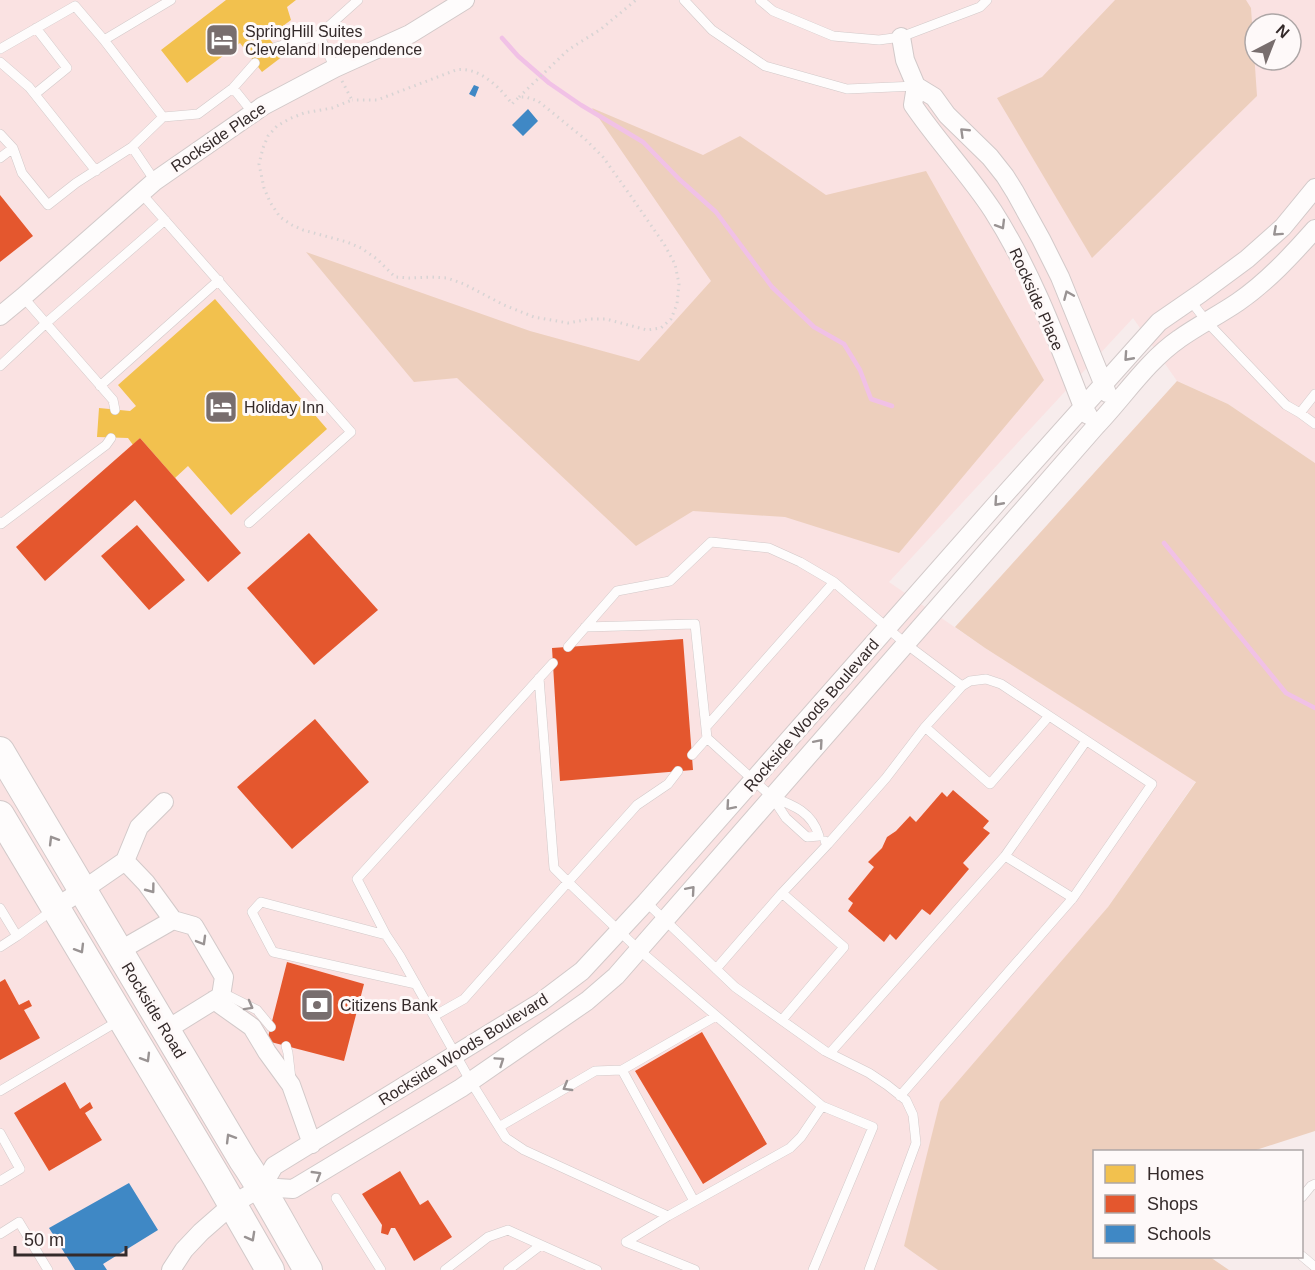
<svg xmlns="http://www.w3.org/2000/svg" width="1315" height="1270" font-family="Arial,sans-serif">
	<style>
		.built { fill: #fae2e2; fill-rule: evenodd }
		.green { fill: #edcfbd }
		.homes { fill: #f2c14e }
		.shops { fill: #e4572e }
		.schools { fill: #3f88c5 }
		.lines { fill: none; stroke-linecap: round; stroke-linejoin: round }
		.stream { stroke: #f1c1e6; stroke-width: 4.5 }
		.lane-casing { stroke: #d2c9c9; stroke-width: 10 }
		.street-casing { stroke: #d2c9c9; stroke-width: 20 }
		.primary-casing { stroke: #d2c9c9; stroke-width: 30 }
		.path { stroke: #d8d4d4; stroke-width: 3; stroke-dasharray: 1.5 4.5; stroke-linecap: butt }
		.lane { stroke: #fefcfc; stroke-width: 9 }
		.street { stroke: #fefcfc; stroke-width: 18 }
		.primary { stroke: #fefcfc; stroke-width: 28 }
		.oneway { stroke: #999393 }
		.labels { text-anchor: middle; stroke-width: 6; stroke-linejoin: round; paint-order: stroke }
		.poi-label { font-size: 16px; fill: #342a2a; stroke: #fef9f9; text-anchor: start }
		.street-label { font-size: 16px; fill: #342a2a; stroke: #fef9f9 }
	</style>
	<rect width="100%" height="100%" fill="#f7ecec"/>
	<path class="built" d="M0,0H1315V463L1228,404L1177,381L1133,318L889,582L985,648L1196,781L1108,907L904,1246L938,1270H0ZM1255,24H1291V60H1255Z"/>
	<path class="green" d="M1115,0H1246L1251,8L1257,96L1092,258L997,98L1042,77Z
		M592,108L703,155L740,136L826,195L926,171L1044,380L899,553L785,517L693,511L636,546L457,378L414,382L306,252L530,331L639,361L711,281Z
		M1177,381L1228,404L1315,463V1131L1253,1151L1094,1152V1256L1210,1257L1229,1270H938L904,1246L940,1102L1108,907L1196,782L985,648L955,627Z"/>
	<path class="homes" d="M226,0H296L287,7L291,20L268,37L283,56L262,72L240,43L187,83L161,50Z
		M215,299L327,429L231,515L188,466L175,478L140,438L133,445L128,438L97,437L99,408L130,411L136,406L118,385Z"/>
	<path class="shops" d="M0,195L33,236L0,262Z
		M140,438L241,553L208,582L135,500L45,581L16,547Z
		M137,525L185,580L149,610L101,556Z
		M309,533L378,610L314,665L247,588Z
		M683,639L693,770L560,781L552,648Z
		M315,719L369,782L292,849L237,787Z
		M953,790L989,821L983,828L990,833L963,863L969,869L930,915L922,909L896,940L890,934L884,942L848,911L853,903L848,899L874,867L868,862L882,848L887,837L896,831L910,816L916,822L942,792L947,797Z
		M287,962L364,984L344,1061L267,1041Z
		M5,979L19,1005L29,1000L32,1006L24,1010L40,1038L0,1060V982Z
		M702,1032L767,1144L703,1184L635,1071Z
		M65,1082L80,1109L90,1102L93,1108L85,1113L102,1140L49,1171L14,1113Z
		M400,1171L420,1205L428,1200L452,1237L414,1261L395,1228H391L388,1235L381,1233L382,1225L362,1194Z"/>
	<path class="schools" d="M474,85L479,87L475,97L469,94Z
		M528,109L538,121L523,136L512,125Z
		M129,1183L158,1230L103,1264L107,1270H75L49,1228Z"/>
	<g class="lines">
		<path class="stream" d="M502,38L518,56L549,83L581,105L643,142L679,179L716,212L772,287L814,327L844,344L860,370L871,399L892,406
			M1164,543L1286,693L1315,708"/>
		<defs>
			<path id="lane" d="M684,0L712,30L765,66L847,89L916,86
				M760,0L773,11L833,36L879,40L901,37L980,7L987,0
				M319,35L358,0
				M104,40L163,117
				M276,47L319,35L335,68
				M0,49L75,6L104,40L171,0
				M0,62L29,87L96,171
				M233,88L253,113
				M35,94L67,68L36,28
				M0,134L13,148L22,173L48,205L76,183L132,147L155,181
				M132,147L163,117L198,114L233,88L255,63
				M0,158L13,148
				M141,193L351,432L249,523
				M23,297L113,400L115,410
				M1190,300L1207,322L1286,405L1300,413L1315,424
				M0,366L45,324L165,220
				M100,386L219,280
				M1300,413L1315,394
				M0,522L1,524L106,445L111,438
				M585,627L695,624L707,738L772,797L786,818L807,837L819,836C812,812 793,805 772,797
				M568,647L617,591L670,581L711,542L769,548L800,562L834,582
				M553,663L357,879L386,935L400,956L471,1082L506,1138L524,1150L668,1216
				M706,727L834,582L906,644L962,686
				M925,727L990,784L1049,716
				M692,755L707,738
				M678,771L668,784L637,805L568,882L639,950L822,1106L873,1127L813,1270
				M828,844L886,778L925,727L962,686L970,681L986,679L1001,684L1152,784L1073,898L900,1096
				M1005,856L1073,898
				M646,902L735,987L825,1051L869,1073L887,1085L906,1100L913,1115L916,1143L869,1270
				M0,908L17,936
				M386,935L261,902L252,912L273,952L416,984
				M0,947L17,936L54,909
				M716,969L782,893L828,844L825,841
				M221,992L257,1010L271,1027
				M434,1016L464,999L568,882L554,868L539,678
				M782,1020L844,947L782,893
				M286,1046L288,1053L291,1079
				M830,1053L1005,856L1086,741
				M622,1070L694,1201
				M0,1091L120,1020
				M499,1127L595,1071L622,1070L716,1016
				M0,1133L20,1169L0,1181
				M1302,1197L1311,1186L1315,1184
				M336,1198L381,1270
				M0,1234L19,1222L48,1270
				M626,1242L668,1216L790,1148L801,1137L822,1106
				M626,1242L695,1270
				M1302,1256L1315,1267
				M445,1270L488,1237L508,1230L597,1270
				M508,1270L541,1245"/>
			<path id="street" d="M901,37L905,60L916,86L913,105C938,142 969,174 993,211C1032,272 1057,340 1083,407L1088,415
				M916,86L934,97L947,115L990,157L1005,176L1015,192L1041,239L1060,277L1107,393
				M0,316L23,297L155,181L263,106L335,68L410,34L465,0
				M125,861L146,883L173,920
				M56,907L83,890L125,861L139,827L164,802
				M119,951L173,920L194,926L224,977L221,996L166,1030
				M214,1000L252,1027L267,1052L291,1085L312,1144
				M262,1187L293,1189L461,1088L587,1001L616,976L1096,426C1123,398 1147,361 1179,339C1197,326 1219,315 1238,302C1267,282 1292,255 1315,229
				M171,1270L184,1250L201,1232L233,1204L262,1187L274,1166L541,1002L582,971L646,902L998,502L1159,322L1201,293L1247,259L1283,227L1315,188"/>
			<path id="primary" d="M0,751L243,1160C267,1195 286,1233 308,1270
				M0,815L216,1176L270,1270"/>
		</defs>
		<use href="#lane" class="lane-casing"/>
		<use href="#street" class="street-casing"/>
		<use href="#primary" class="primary-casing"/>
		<path class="path" d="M342,81L352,100L332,108L304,113L289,119L277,126L268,136L263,148L259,164L264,188L270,202L280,217L292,225L303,230L347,242L361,248L377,259L395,277L410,278L432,277L447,278L464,284L504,305L534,317L568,323L590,319H606L647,330L661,328L671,319L677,304L679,284L675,264L664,244L628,192L603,157L585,139L538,101L526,97H519L512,104C500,87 478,66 456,70L377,100H352
			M519,97L568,50L601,29L636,0"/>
		<use href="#lane" class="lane"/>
		<use href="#street" class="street"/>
		<use href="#primary" class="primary"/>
	</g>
	<defs><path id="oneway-chevron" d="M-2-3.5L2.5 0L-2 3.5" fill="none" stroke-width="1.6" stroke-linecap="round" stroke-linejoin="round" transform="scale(1.5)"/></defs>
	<g class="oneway">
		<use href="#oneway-chevron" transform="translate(964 132) rotate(-136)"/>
		<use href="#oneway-chevron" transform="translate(1001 225) rotate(59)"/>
		<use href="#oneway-chevron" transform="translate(1277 232) rotate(138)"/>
		<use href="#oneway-chevron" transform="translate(1068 295) rotate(-113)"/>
		<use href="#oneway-chevron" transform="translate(1128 357) rotate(132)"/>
		<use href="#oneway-chevron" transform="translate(998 502) rotate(132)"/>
		<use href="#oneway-chevron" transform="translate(819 743) rotate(-49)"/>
		<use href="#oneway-chevron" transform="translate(730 806) rotate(131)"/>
		<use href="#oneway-chevron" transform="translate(53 840) rotate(-121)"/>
		<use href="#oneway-chevron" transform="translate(151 889) rotate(53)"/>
		<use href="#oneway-chevron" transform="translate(691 890) rotate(-49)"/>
		<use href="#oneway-chevron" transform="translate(202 941) rotate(60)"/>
		<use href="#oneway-chevron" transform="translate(80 949) rotate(59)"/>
		<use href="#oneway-chevron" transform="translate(249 1006) rotate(29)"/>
		<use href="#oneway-chevron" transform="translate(146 1058) rotate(59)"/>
		<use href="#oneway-chevron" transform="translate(500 1061) rotate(-34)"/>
		<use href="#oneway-chevron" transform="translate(567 1087) rotate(150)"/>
		<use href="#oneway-chevron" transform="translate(230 1138) rotate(-121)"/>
		<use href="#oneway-chevron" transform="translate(317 1175) rotate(-31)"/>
		<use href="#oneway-chevron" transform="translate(251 1237) rotate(61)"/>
	</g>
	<defs>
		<symbol id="hotel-square" viewBox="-11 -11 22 22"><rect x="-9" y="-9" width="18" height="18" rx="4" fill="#786e6e" stroke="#fef9f9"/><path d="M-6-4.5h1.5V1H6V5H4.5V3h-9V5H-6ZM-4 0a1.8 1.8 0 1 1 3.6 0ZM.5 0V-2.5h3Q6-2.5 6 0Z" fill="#fff"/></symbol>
		<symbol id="bank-square" viewBox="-11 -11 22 22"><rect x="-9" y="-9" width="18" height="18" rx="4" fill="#786e6e" stroke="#fef9f9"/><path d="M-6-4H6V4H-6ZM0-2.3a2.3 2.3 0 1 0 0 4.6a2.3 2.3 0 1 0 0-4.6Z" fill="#fff"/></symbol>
	</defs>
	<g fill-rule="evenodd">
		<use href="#hotel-square" x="203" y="21" width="38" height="38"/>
		<use href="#hotel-square" x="202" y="388" width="38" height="38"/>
		<use href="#bank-square" x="298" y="986" width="38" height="38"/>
	</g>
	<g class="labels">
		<g class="poi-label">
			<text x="245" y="37">SpringHill Suites<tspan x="245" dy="18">Cleveland Independence</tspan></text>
			<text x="244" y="413">Holiday Inn</text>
			<text x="340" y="1011">Citizens Bank</text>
		</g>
		<g class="street-label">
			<text transform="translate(218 137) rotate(-34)" y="6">Rockside Place</text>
			<text transform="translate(1037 299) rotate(66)" y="6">Rockside Place</text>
			<text transform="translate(811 715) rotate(-49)" y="6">Rockside Woods Boulevard</text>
			<text transform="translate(154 1010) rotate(59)" y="6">Rockside Road</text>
			<text transform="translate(463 1049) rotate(-32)" y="6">Rockside Woods Boulevard</text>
		</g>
	</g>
	<rect x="1093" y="1150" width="210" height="108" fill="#fef9f9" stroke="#ada6a6" stroke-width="1.5"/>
	<rect x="1105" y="1165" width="30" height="18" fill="#f2c14e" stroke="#ada6a6" stroke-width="1.5"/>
	<text x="1147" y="1180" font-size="18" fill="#342a2a">Homes</text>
	<rect x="1105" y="1195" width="30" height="18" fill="#e4572e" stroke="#ada6a6" stroke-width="1.5"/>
	<text x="1147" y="1210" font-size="18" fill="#342a2a">Shops</text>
	<rect x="1105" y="1225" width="30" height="18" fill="#3f88c5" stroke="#ada6a6" stroke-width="1.5"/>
	<text x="1147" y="1240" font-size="18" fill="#342a2a">Schools</text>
	<g transform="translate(1273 42) rotate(42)"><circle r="28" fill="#fef9f9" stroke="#ada6a6" stroke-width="1.5"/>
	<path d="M0-4.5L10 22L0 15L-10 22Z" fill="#786e6e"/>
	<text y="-9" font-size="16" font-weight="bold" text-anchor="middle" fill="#342a2a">N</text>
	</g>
	<path d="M15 1246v9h111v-9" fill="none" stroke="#342a2a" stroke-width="3"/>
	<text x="24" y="1246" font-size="18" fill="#342a2a" stroke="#fef9f9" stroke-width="4.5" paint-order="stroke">50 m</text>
</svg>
